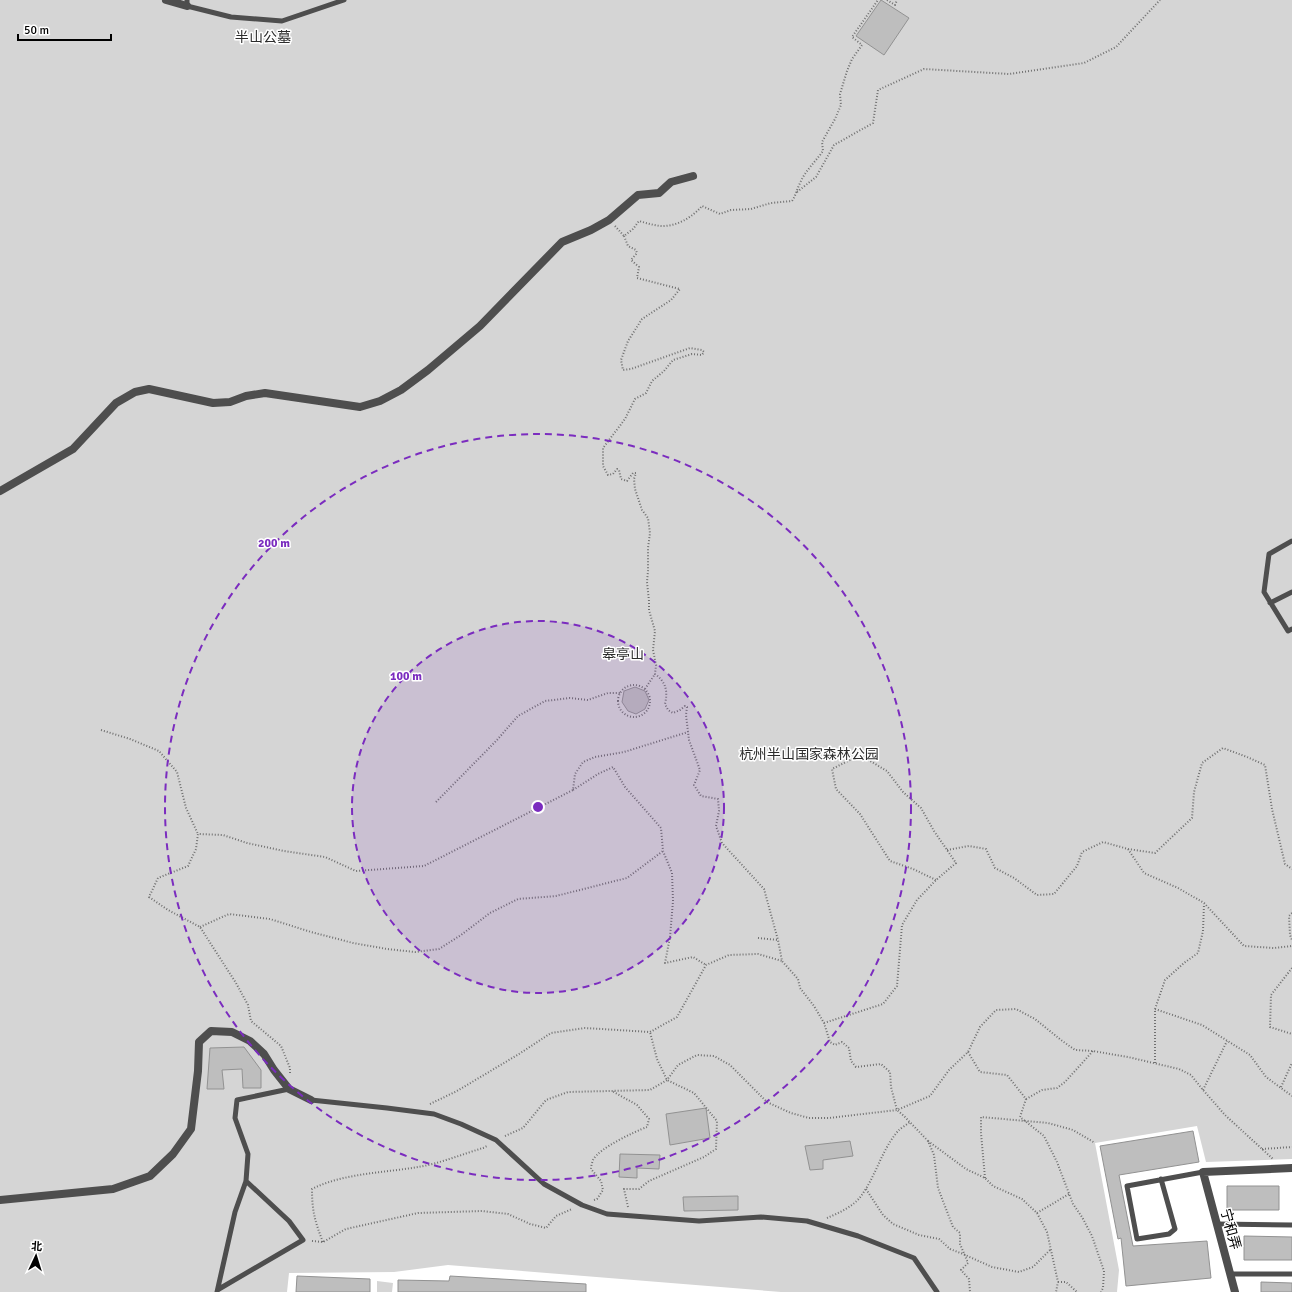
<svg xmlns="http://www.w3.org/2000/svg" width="1292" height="1292" font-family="Signika,'Noto Sans SC',sans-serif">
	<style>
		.green { fill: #d5d5d5 }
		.building { fill: #bebebe; stroke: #929292 }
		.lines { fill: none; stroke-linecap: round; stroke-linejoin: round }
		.path { stroke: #707070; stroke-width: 2; stroke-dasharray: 1 2; stroke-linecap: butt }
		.lane { stroke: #4e4e4e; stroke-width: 5 }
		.street { stroke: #4e4e4e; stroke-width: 8 }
		.ring { fill: none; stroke: #7b2cbf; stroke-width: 2; stroke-dasharray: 7 5 }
		.labels { text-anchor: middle; stroke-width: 3; stroke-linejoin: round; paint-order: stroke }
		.park-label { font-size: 14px; fill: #2c2c2c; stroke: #fff }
		.street-label { font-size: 14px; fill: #000; stroke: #fff }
		.centre { fill: #7b2cbf; stroke: #fff; stroke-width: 2 }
		.ring-label { font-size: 12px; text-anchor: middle; font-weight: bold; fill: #7b2cbf; stroke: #fff; stroke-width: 3; stroke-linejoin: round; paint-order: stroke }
	</style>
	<rect width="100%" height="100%" fill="#fff"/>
	<path class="green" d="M0,0H1292V1159L1206,1162L1197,1126L1095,1143L1119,1270L1117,1292H781L448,1265L394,1272L289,1273L287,1292H0Z
		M377,1281L393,1283L392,1292H377Z"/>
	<path class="building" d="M881,0L909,18L884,55L856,36Z
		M635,687L645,691L649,700L645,709L636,714L628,711L622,702L624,691Z
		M244,1047L261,1070V1088H243L242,1069L222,1070L224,1089H207L210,1048Z
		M706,1108L710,1138L670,1145L666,1114Z
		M1193,1131L1199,1162L1119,1175L1133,1246L1207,1241L1211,1278L1126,1286L1121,1238L1118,1239L1100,1146Z
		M850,1141L853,1156L823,1160V1169L810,1170L805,1146Z
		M620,1154L660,1155L659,1169L637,1168V1178L619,1177Z
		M1227,1186H1279V1210H1227Z
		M738,1196V1210L684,1211L683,1197Z
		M1244,1236L1292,1237V1260H1244Z
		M297,1276L370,1279V1292H296Z
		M450,1276L586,1284V1292H398V1280L449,1281Z
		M1261,1282L1292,1283V1292H1261Z"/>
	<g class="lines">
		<path class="path" d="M887,0L895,5L897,0
			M797,192L816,177L834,145L873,123L878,90L924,69L1009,74L1084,63L1116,47L1160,0
			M615,226L624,236L633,229L639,221C646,223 653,225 660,226C675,227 692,218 702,206L720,214L731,210L751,209L771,203L792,201C796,195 797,189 800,183C805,171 816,161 823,151L822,142L835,119L841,105L840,94L847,71L852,59L862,45L852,37L878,0
			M624,236L628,246L636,250L637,253L631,260L639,267L637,278L680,289L671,300L642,319L628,341L621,360L623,370L631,369L690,348L702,350L704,352L702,355L692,354L673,360L664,371L652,381L646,393L635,399L625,419L603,448V466L608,475L613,474L617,469L619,470L621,479L627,481L633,473H636L634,479L635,489L642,510L648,518L650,533L648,548V571L647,582L649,601V610L655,631L653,650L656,665L655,674C666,682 668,691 665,704L668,710L673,713L680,710L685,706L687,707L686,715L689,740L700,770L694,785L701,796L718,799L719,811L716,826L722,843L764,889L778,940L782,961L798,979L800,988L814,1006L824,1023L830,1042L835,1045L842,1042L849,1048L851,1061L856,1067L881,1064L890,1072L891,1087L897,1110L904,1116L928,1141L934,1155L938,1188L953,1227L960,1233V1244L968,1263L961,1270L969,1279L970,1292
			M618 701a16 16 0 1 1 32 0a16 16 0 1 1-32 0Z
			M645,689L655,674
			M101,730L130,739L159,751L177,772L186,808L198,834
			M573,790L598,774L613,767L625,787L661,828L663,851L672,873L673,901L670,937L665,963L693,957L706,965
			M436,802L497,740L518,716L545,701L570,698L588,700L608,693H620
			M1128,849L1144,873L1178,888L1204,903L1244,946L1274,948L1292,946
			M947,850L969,846L986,849L995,868L1014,878L1037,895L1054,894L1077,866L1082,852L1103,842L1128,849L1155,853L1192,818L1194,792L1202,763L1223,748L1247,757L1265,765L1272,809L1285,864L1292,869
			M1292,913L1289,916L1290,935L1292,940
			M200,927L229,914L270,919L311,932L353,943L387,949L415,952L439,949L461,935L490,913L518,899L556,896L627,878L663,851
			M758,938L778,940
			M1292,968L1271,995L1270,1027L1292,1034
			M1155,1009L1202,1025L1250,1055L1266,1077L1292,1096
			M824,1023L883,1004L897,986L902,925L917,900L936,880L956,863L934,831L921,808L903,792L887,771L860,755L832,769L836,789L860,814L890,861L913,869L936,880
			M968,1052L980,1072L1007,1075L1026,1099L1020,1117L1044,1136L1057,1162L1073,1204L1082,1217L1092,1236L1104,1271L1103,1288L1101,1292
			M1155,1063V1009L1165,980L1184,963L1198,953L1203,931L1204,904
			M290,1073V1068L281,1046L251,1021L248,1005L236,983L200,927L168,910L149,897L158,878L188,866L196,849L198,834L223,835L247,843L284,851L325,857L356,871L424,866L573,790L575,774L583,762L595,757L624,752L688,732
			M1281,1087L1292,1063
			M1203,1090L1227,1041
			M1026,1099L1042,1090L1057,1088L1065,1082L1093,1051
			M430,1104L457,1091L519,1054L551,1033L585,1028L650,1032L677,1017L706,965L729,955L758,954L782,961
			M505,1136L523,1128L546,1100L568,1092L650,1090L667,1080L678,1065L697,1055L714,1056L730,1065L767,1102L791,1113L809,1118H829L897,1110L930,1096L949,1070L968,1052L980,1027L996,1010L1016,1009L1035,1019L1061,1040L1075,1050L1093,1051L1128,1057L1179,1069L1191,1075L1203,1090L1225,1115L1273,1159
			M928,1141L966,1169L985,1178L993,1186L1022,1199L1037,1213L1047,1232L1058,1282L1056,1292
			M1262,1149L1292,1147
			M985,1178L981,1133V1117L1048,1123L1073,1130L1095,1143
			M866,1189L883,1215L893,1224L919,1235L939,1239L950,1249L963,1254L992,1267L1019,1272L1033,1267L1050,1250
			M594,1200L597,1199L603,1190L601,1181L591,1169C591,1166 592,1163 593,1160C599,1148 634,1132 647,1127L649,1119L637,1105L612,1091
			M628,1207L624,1189H639L649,1181L704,1157L716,1149L717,1121L694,1093L667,1080L657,1059L650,1032
			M1037,1213L1069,1194
			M827,1218C839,1213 854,1206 861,1196C876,1176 881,1151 898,1131C901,1128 906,1125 910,1122
			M312,1241L323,1242L346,1229L418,1213L482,1211L508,1214L530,1224L546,1228L556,1216L572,1209
			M323,1242C315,1222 312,1211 312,1189C344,1173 383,1173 418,1167C438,1164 463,1154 483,1148L487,1146
			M1058,1282H1066L1077,1292"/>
		<path class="lane" d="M187,0V6L231,17L282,21L344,0
			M1292,541L1269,554L1264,592L1288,631L1292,629
			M1270,603L1292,592
			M311,1100L387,1108L434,1114L461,1124L496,1140L544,1184L582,1205L607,1214L699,1221L761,1217L807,1221L858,1236L914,1258L937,1292
			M1161,1179L1175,1229L1169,1234L1137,1239L1127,1186L1203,1172
			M1217,1224L1292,1225
			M1230,1274H1292
			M219,1289L303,1240L289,1221L246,1181
			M217,1292L235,1212L246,1181L248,1154L235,1118L237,1100L289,1089"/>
		<path class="street" d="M166,0L187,6
			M0,491L73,449L116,403L135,392L149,389L213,403L230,402L246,396L265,393L360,407L380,401L401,390L428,370L480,326L562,242L591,230L609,220L638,195L659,193L671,182L693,176
			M0,1200L113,1189L150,1176L173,1154L191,1129L198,1071L199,1042L211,1031L232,1032L250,1041L264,1054L274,1070L289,1089L311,1100
			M1235,1292L1203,1172L1292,1168"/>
	</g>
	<circle cx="538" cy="807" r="186" fill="#7b2cbf" fill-opacity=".12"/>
	<g class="ring">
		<circle cx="538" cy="807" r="186"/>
		<circle cx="538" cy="807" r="373"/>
	</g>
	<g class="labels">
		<g class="park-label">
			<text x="263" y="42">半山公墓</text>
			<text x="623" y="659">皋亭山</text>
			<text x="809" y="759">杭州半山国家森林公园</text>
		</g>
		<g class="street-label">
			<text transform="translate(1231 1229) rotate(75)" y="5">宁和弄</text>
		</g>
	</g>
	<circle cx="538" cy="807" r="6" class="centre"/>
	<g class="ring-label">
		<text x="274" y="547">200 m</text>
		<text x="406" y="680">100 m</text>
	</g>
	<g transform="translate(36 1256) rotate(4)" stroke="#ffffff" stroke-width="3" paint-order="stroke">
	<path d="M0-3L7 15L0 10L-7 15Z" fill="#000000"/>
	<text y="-6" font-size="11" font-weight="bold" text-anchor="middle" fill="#000000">北</text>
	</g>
	<path d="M18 34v6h93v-6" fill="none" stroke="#000000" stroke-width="2"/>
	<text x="24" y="34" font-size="12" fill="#000000" stroke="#ffffff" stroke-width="3" paint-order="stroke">50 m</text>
</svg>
